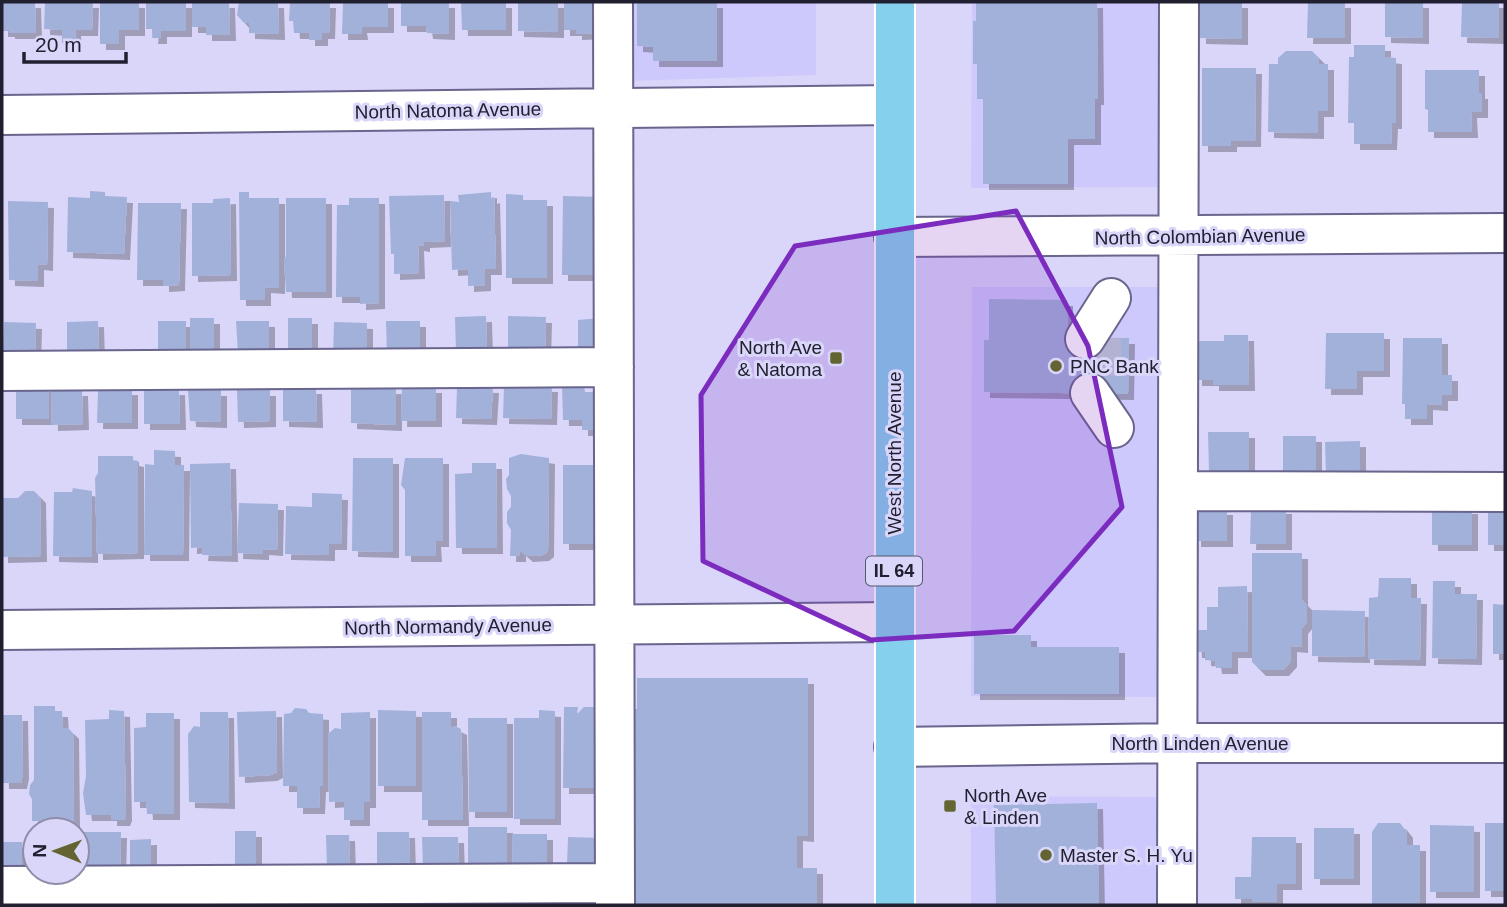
<svg xmlns="http://www.w3.org/2000/svg" width="1507" height="907" font-family="Helvetica,sans-serif">
	<style>
		.built { fill: #cec9fc }
		.building { fill: #a2b1da; filter: url(#shadow) }
		.lines { fill: none; stroke-linecap: round; stroke-linejoin: round }
		.minor-tunnel { stroke: #b4b2d2; stroke-width: 38; stroke-dasharray: 38 19; stroke-linecap: butt }
		.minor-casing { stroke: #69658d; stroke-width: 42 }
		.major-casing { stroke: #fff; stroke-width: 42 }
		.minor { stroke: #fff; stroke-width: 38 }
		.major { stroke: #85d0ec; stroke-width: 38 }
		.marked { fill: #7b2cbf; fill-opacity: 0.2; stroke: #7b2cbf; stroke-width: 5; stroke-linejoin: round }
		.poi-dot { fill: #636431; stroke: #d9d6fa; stroke-width: 2.5 }
		.labels { text-anchor: middle; stroke-width: 6; stroke-linejoin: round; paint-order: stroke }
		.shield { fill: #d9d6fa; stroke: #58576d; stroke-width: 2 }
		.shield-label { font-size: 18px; font-weight: bold; fill: #212030 }
		.street-label { font-size: 19px; fill: #212030; stroke: #d9d6fa }
		.poi-label { font-size: 19px; fill: #212030; stroke: #d9d6fa; text-anchor: start }
	</style>
	<defs>
		<filter id="shadow"><feDropShadow dx="6" dy="6" stdDeviation="0" flood-color="#0004"/></filter>
	</defs>
	<rect width="100%" height="100%" fill="#d9d6fa"/>
	<path class="built" d="M626,2H816V75L627,81Z
		M972,2H1168V187L971,188Z
		M972,287H1169L1167,697L971,696Z
		M971,796L1168,797V905H971Z"/>
	<path class="building" d="M2,2H35L36,33H9V31H2Z
		M45,2H93L92,30H75L76,43H62V30L44,29Z
		M100,2H139V30H119V44H100Z
		M146,2H186V31H161V38H152L153,29H146Z
		M192,2H229L230,35H206V27H192Z
		M239,2H278L279,34L249,33V23H244L237,15Z
		M290,2H330L329,33H322V40H309V33H294L293,21H289Z
		M343,2H388V27H361L362,34H342Z
		M401,2H449V34L427,33L426,26H401Z
		M461,2H506V30H462Z
		M518,2H558V32L518,31Z
		M564,2H602L603,33L576,34V30H564Z
		M637,2H717V61H653V47L637,46Z
		M976,2H1097L1098,99H1095V139H1068V184H983V99H977V64H973V21H976Z
		M1200,2H1242V39L1200,38Z
		M1308,2H1345V38H1307Z
		M1385,2H1423V38L1385,37Z
		M1462,2H1499V38L1461,37Z
		M1354,45H1385V57L1396,58V123H1392L1391,144H1354V123H1348L1349,57H1354Z
		M1286,51H1312L1319,58V64H1328V111H1318V133L1268,132L1269,64H1278V58Z
		M1202,68H1256L1255,141H1231V146H1202Z
		M1425,70H1479V93H1482V112H1471L1472,132H1428V110L1425,109Z
		M90,191L105,192V196L127,197L124,254L67,252L68,197L90,198Z
		M239,192H249V198H279V288L265,287V300H240Z
		M491,192V198L494,197L496,269H485V285L468,286V269L452,270L450,201L459,202L458,195Z
		M506,194L523,195V200H547V278H506Z
		M444,195L445,241L424,242V246L418,245L419,273L394,274V254H391L389,196Z
		M563,196L603,197V275H562Z
		M230,198L231,275L192,276V203H213V199Z
		M286,198H326V292H286L284,260L286,256Z
		M349,198H379V303L360,304V297H336L337,205H349Z
		M8,201L48,202L47,265L38,264V281L9,280Z
		M138,203H181L179,285L163,286V280H137Z
		M989,299L1067,300L1068,339L1129,338L1128,394L984,392V340H989Z
		M486,316L487,351L456,352L455,317Z
		M508,316L546,317L545,354L508,353Z
		M190,318H214V355H190Z
		M288,318H312V355H288Z
		M601,318V353H578V320Z
		M98,321L99,356H67V322Z
		M158,321H186V356H158Z
		M236,321H269V353H238Z
		M386,321H420V354H387Z
		M4,322L36,323L35,358L3,357Z
		M334,322L367,323V356L333,355Z
		M1326,333H1384V371H1357V389H1325Z
		M1224,335H1248L1249,385H1213V380H1196V341H1224Z
		M1403,338H1442V375H1452V395H1442V405L1427,404V419H1405V404H1402Z
		M504,385L552,386L551,419L503,418Z
		M16,386H49V419H16Z
		M457,386L493,387L491,419L456,418Z
		M562,386H584L585,392H602L603,430H582V420H563Z
		M402,387H436V421H401Z
		M283,388H316L317,422L283,421Z
		M396,388V425L351,423V389Z
		M132,389V423H97L98,390Z
		M179,389L180,424H144V390Z
		M51,390H82L83,424L52,425Z
		M188,390H221V422L190,421Z
		M237,390H270V421L238,422Z
		M1208,432H1249V472H1209Z
		M1283,436H1316V474H1283Z
		M1360,441V476L1326,475L1325,442Z
		M154,450L175,451V465H184L183,555H144L145,464L154,465Z
		M521,454L549,458L548,551L543,555L527,556L520,550V556H510L511,530L507,523V512L511,507V496L507,489L506,479L509,475V458Z
		M98,456H133V460L138,461V553L97,554L95,478L98,473Z
		M353,458H393V552L352,551Z
		M405,458H443V541H435L436,556H405V490L401,485Z
		M230,463L232,556L202,555L203,547L191,548L190,464Z
		M472,463H496L497,548H456L455,474L472,473Z
		M563,465H604V544H563Z
		M73,488L92,491V557L53,556L54,492H72Z
		M25,491H34L40,497L41,556L2,557V498H18Z
		M312,493L342,494L341,544H329V555L285,554L286,506L312,507Z
		M239,503L278,504L277,550L263,549V554L237,553Z
		M1251,508H1286V544H1250Z
		M1432,508H1472V545H1432Z
		M1195,509H1227V541H1195Z
		M1488,510H1505V545H1488Z
		M1252,553H1302V600L1307,605V622L1302,628V647L1291,646V661L1283,670H1260L1252,662Z
		M1379,578H1411V598H1421L1420,660L1368,659L1369,598L1378,597Z
		M1433,581H1455V594H1477L1476,659L1432,658Z
		M1247,586L1248,652H1232V668H1216L1215,661L1205,660V652H1196L1195,630H1207V607H1218V587Z
		M1493,604L1505,605V654H1493Z
		M1312,610L1365,611L1364,657L1312,656Z
		M974,635H1031V647H1119V694H974Z
		M637,678H808V836L797,835V868H817V905H630V709H637Z
		M34,706H55V711H62L63,728H68L73,733L74,821H32V799L29,794L30,785L34,780Z
		M564,707H578L577,714L584,707H594L599,710L600,788H563Z
		M295,708L306,709L309,713L323,714V786H320L319,808H297V786H283L284,714L291,713Z
		M109,710L124,711L126,815L124,820H111V815H86L83,793L86,776L85,720L109,719Z
		M378,710L416,711V786H378Z
		M539,710L555,711V819H514V718H539Z
		M276,711L277,772L271,775L239,777L237,712Z
		M200,712H228L229,803L189,802L188,734L194,726L200,727Z
		M370,712V802H364V820H344V801L329,802L328,734L335,728L341,729V713Z
		M422,712H451V728L455,726L461,729L463,820H422Z
		M146,713H174V814H147L146,802H134V728L146,727Z
		M2,715H22L23,773L21,783H3Z
		M468,718H507V812H469Z
		M1097,803L1099,905H996L994,805Z
		M1378,823H1400L1407,832V845H1420V905H1372V832Z
		M1485,823H1505V891H1485Z
		M1430,825L1474,826V892H1430Z
		M468,827H507V867H468Z
		M1314,828H1354V879H1314Z
		M235,831H256V869L235,868Z
		M84,832H121L120,870L84,869Z
		M377,832H409L410,868H377Z
		M512,834H547V868L513,869Z
		M326,835H349L350,868L327,869Z
		M29,836H35V874H30Z
		M422,837H458L459,869L423,870Z
		M568,837L601,838L600,868L567,866Z
		M1252,837H1296V884H1277V902H1252V899H1235V877H1251Z
		M151,839V873L130,872V840Z
		M2,842H22V872H2Z"/>
	<g class="lines">
		<path class="minor-tunnel" d="M1102,338L1103,393"/>
		<defs>
			<path id="minor" d="M613,2L615,905
				M2,115L894,105
				M894,237L1505,233
				M1085,339L1111,298
				M2,371L614,367
				M1090,393L1114,428
				M1178,491L1505,492
				M2,630L894,622
				M894,747L1178,743H1505
				M2,886L615,883
				M1177,905L1179,2"/>
			<path id="major" d="M895,2V905"/>
		</defs>
		<use href="#minor" class="minor-casing"/>
		<use href="#major" class="major-casing"/>
		<use href="#minor" class="minor"/>
		<use href="#major" class="major"/>
	</g>
	<path class="marked" d="M1016,211L1088,346L1122,507L1014,631L871,640L703,561L701,395L795,246Z"/>
	<g class="poi-dot">
		<rect x="829" y="351" width="14" height="14" rx="3.5"/>
		<circle cx="1056" cy="366" r="7"/>
		<rect x="943" y="799" width="14" height="14" rx="3.5"/>
		<circle cx="1046" cy="855" r="7"/>
	</g>
	<g class="labels">
		<rect class="shield" x="866" y="556.5" width="56" height="29" rx="5"/>
		<g class="shield-label">
			<text x="894" y="577">IL 64</text>
		</g>
		<g class="street-label">
			<text transform="translate(448 110) rotate(-1)" y="7">North Natoma Avenue</text>
			<text transform="translate(1200 236) rotate(-1)" y="7">North Colombian Avenue</text>
			<text transform="translate(894 453) rotate(-90)" y="7">West North Avenue</text>
			<text transform="translate(448 626) rotate(-1)" y="7">North Normandy Avenue</text>
			<text x="1200" y="750">North Linden Avenue</text>
		</g>
		<g class="poi-label">
			<text x="822" y="354" text-anchor="end">North Ave<tspan x="822" dy="22">&amp; Natoma</tspan></text>
			<text x="1070" y="373">PNC Bank</text>
			<text x="964" y="802">North Ave<tspan x="964" dy="22">&amp; Linden</tspan></text>
			<text x="1060" y="862">Master S. H. Yu</text>
		</g>
	</g>
	<rect width="1507" height="907" fill="none" stroke="#212030" stroke-width="7"/>
	<g transform="translate(56 851) rotate(271)"><circle r="33" fill="#d9d6fa" stroke="#8f8da9" stroke-width="2"/>
	<path d="M0-5L12 26L0 18L-12 26Z" fill="#636431"/>
	<text y="-10" font-size="19" font-weight="bold" text-anchor="middle" fill="#212030">N</text>
	</g>
	<path d="M24 52v10h102v-10" fill="none" stroke="#212030" stroke-width="3.5"/>
	<text x="35" y="52" font-size="21" fill="#212030" stroke="#d9d6fa" stroke-width="5" paint-order="stroke">20 m</text>
</svg>
